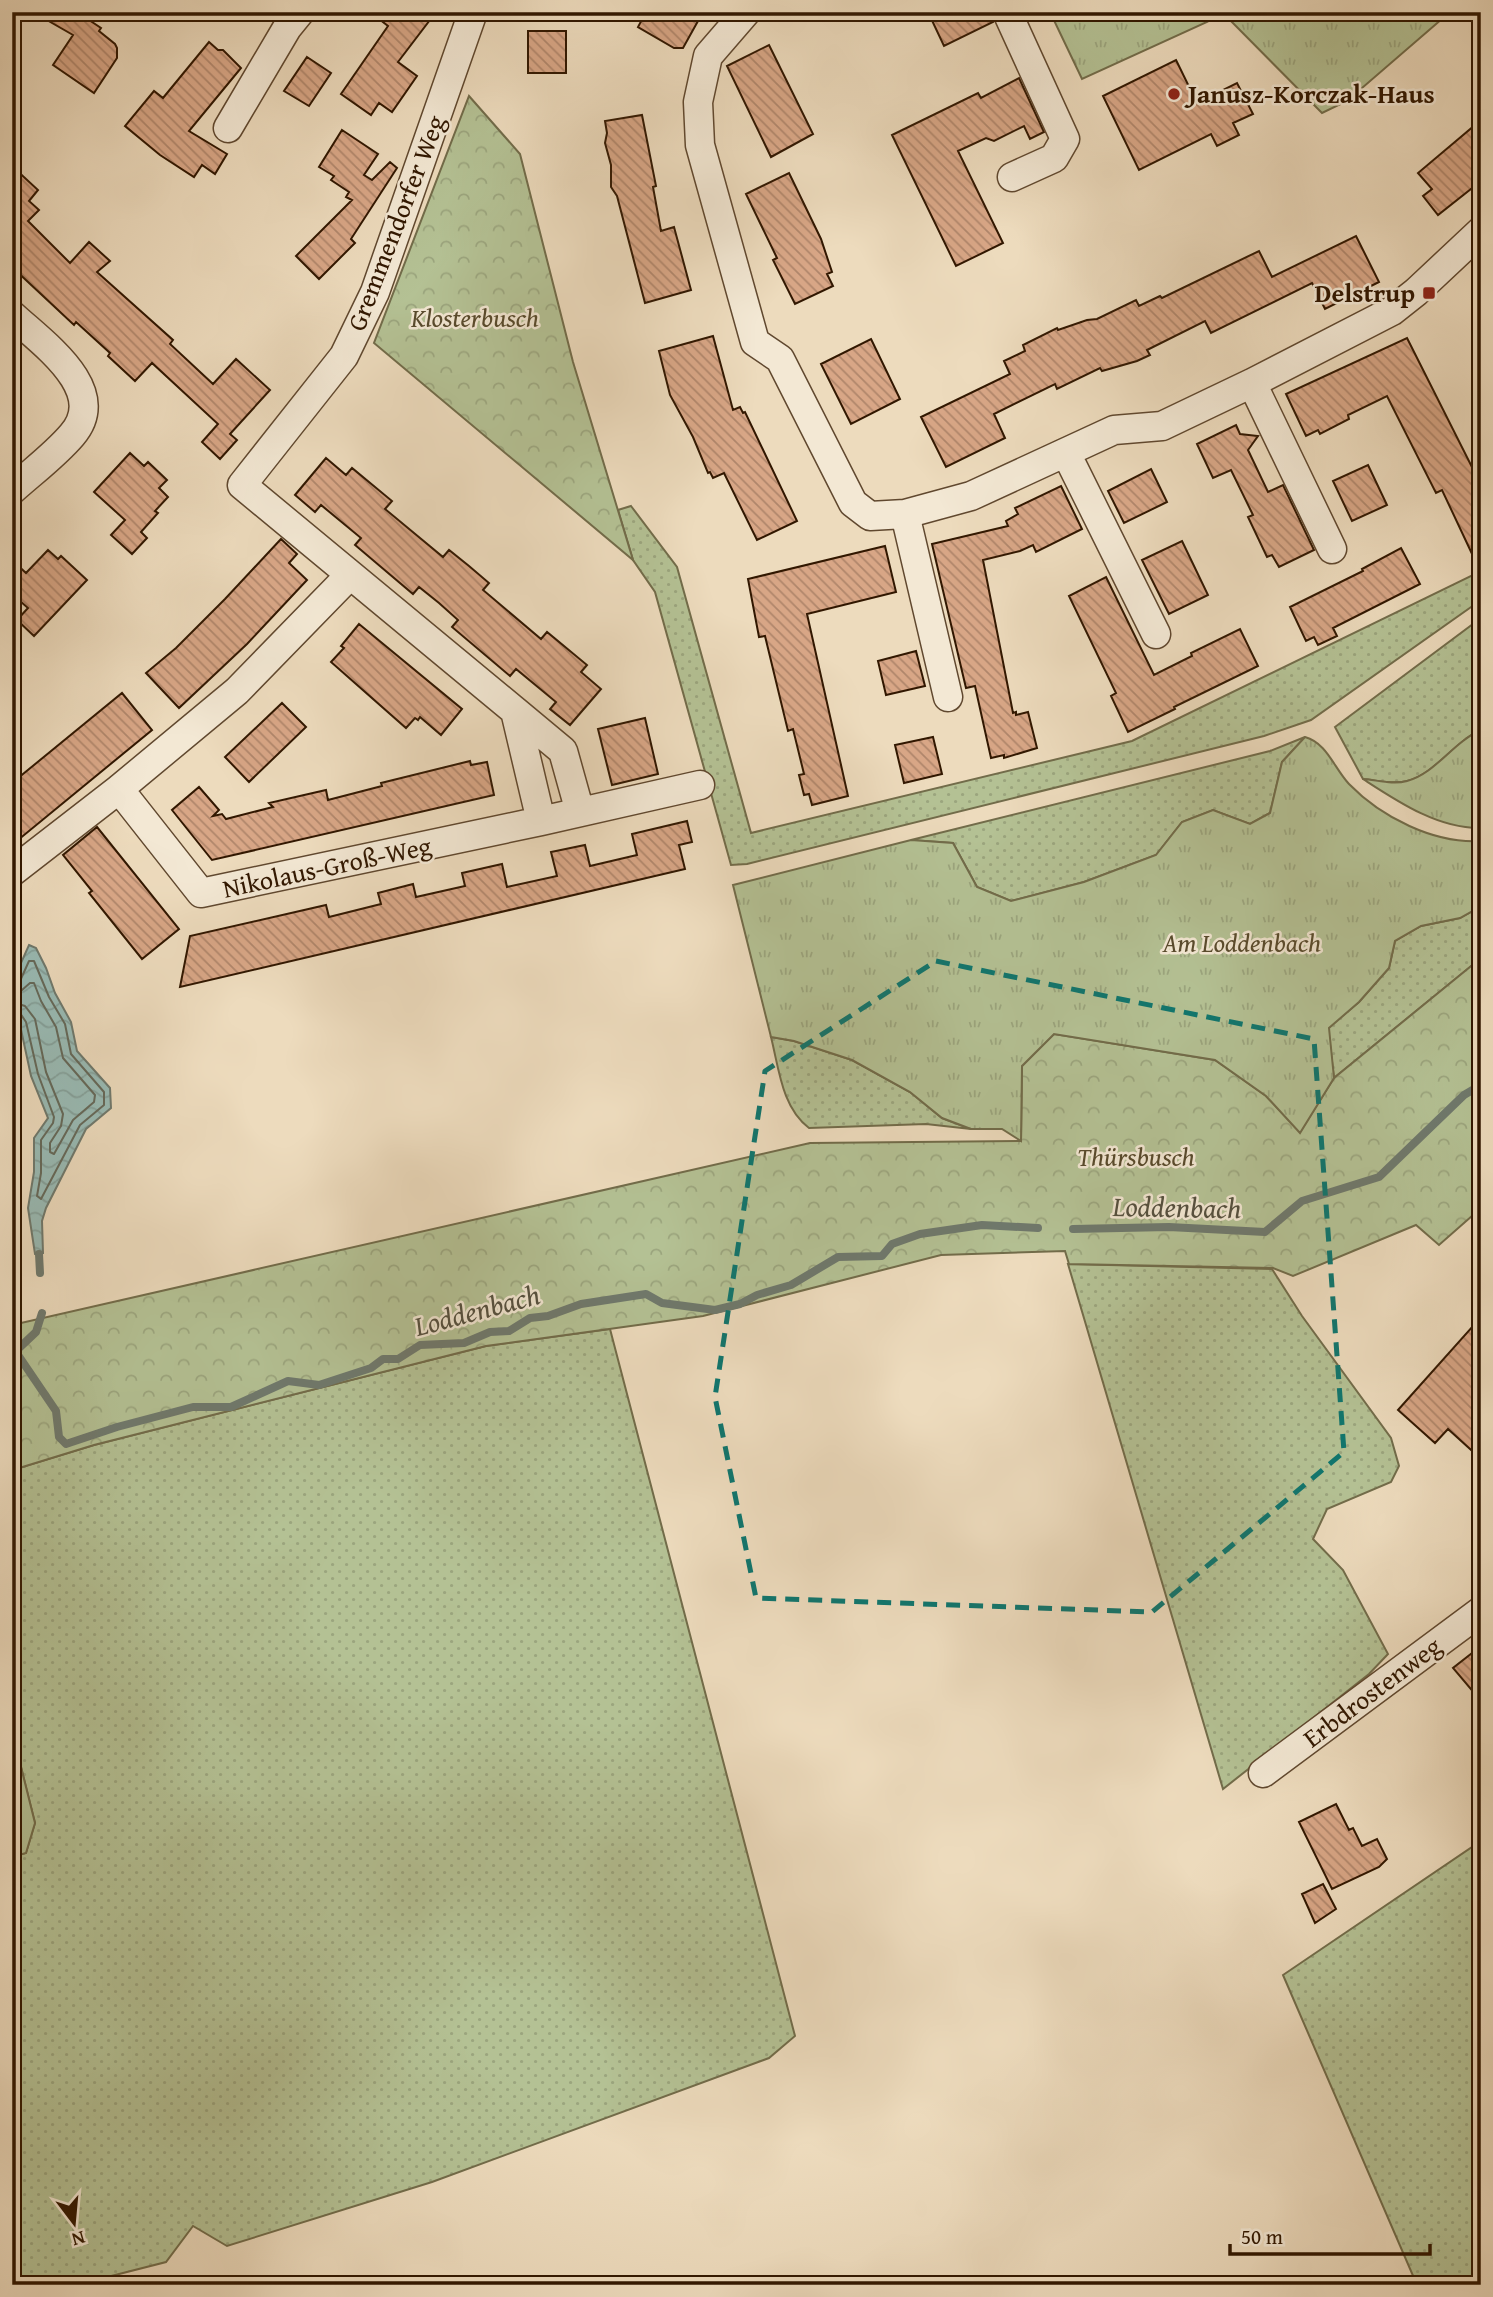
<svg xmlns="http://www.w3.org/2000/svg" width="1493" height="2297" font-family="'Gentium Book Plus',serif">
	<style>
		.grass { fill: url(#grass-dots); stroke: #726c4a; stroke-width: 2 }
		.forest { fill: url(#forest-crowns); stroke: #726c4a; stroke-width: 2 }
		.park { fill: url(#park-tufts); stroke: #726c4a; stroke-width: 2 }
		.garden { fill: #b4c194; stroke: #726c4a; stroke-width: 2 }
		.water { fill: url(#water-waves); stroke: #6f796d; stroke-width: 2 }
		.lines { fill: none; stroke-linecap: round; stroke-linejoin: round }
		.shore { stroke: #65695a; stroke-width: 2 }
		.stream { stroke: #6f796d; stroke-width: 8 }
		.building { fill: url(#building-back-hatch); stroke: #311700; stroke-width: 2 }
		.minor-casing { stroke: #60482f; stroke-width: 31 }
		.minor { stroke: #f3e8d4; stroke-width: 28 }
		.marked { fill: none; stroke: #0f766e; stroke-width: 5; stroke-dasharray: 14 9; stroke-linejoin: round }
		.poi-dot { fill: #8f2418; stroke: #f3e8d4; stroke-width: 2.5 }
		.labels { text-anchor: middle; stroke-width: 5; stroke-linejoin: round; paint-order: stroke }
		.poi-label { font-size: 26px; font-weight: bold; fill: #311700; stroke: #f3e8d4; text-anchor: start }
		.street-label { font-size: 26px; fill: #311700; stroke: #f3e8d4 }
		.park-label { font-size: 26px; font-style: italic; fill: #584a2c; stroke: #f3e8d4 }
		.water-label { font-size: 28px; font-style: italic; fill: #55503f; stroke: #f3e8d4 }
	</style>
	<defs>
		<pattern id="grass-dots" width="8" height="8" patternUnits="userSpaceOnUse" patternTransform="scale(1.75)"><rect width="8" height="8" fill="#b4c194"/><path d="M2 2h.1M6 6h.1" fill="none" stroke="#9ba57e" stroke-width="1.8" stroke-linecap="round"/></pattern>
		<pattern id="forest-crowns" width="20" height="18" patternUnits="userSpaceOnUse" patternTransform="scale(1.75)"><rect width="20" height="18" fill="#b4c194"/><path d="M2 6a3 3 0 1 1 6 0M12 15a3 3 0 1 1 6 0" fill="none" stroke="#9ba57e"/></pattern>
		<pattern id="park-tufts" width="24" height="20" patternUnits="userSpaceOnUse" patternTransform="scale(1.75)"><rect width="24" height="20" fill="#b4c194"/><path d="M3 7l-1-3M5 7V3M7 7l1-3M15 17l-1-3M17 17v-4M19 17l1-3" fill="none" stroke="#9ba57e"/></pattern>
		<pattern id="water-waves" width="16" height="10" patternUnits="userSpaceOnUse" patternTransform="scale(1.75)"><rect width="16" height="10" fill="#99bbb5"/><path d="M0 5q4-4 8 0t8 0" fill="none" stroke="#84a09a"/></pattern>
		<pattern id="building-back-hatch" width="6" height="6" patternUnits="userSpaceOnUse" patternTransform="scale(1.75)"><rect width="6" height="6" fill="#d8a686"/><path d="M-1 5l2 2M0 0l6 6M5-1l2 2" fill="none" stroke="#b0866b"/></pattern>
	</defs>
	<rect width="100%" height="100%" fill="#eddbbd"/>
	<filter id="stains"><feTurbulence type="fractalNoise" baseFrequency=".00286" numOctaves="4"/><feColorMatrix values="0 0 0 0 .2 0 0 0 0 .09 0 0 0 0 .02 0 0 0 .5 -.17"/></filter>
	<radialGradient id="worn" r=".72"><stop offset=".6" stop-color="#630" stop-opacity="0"/><stop offset="1" stop-color="#630" stop-opacity=".3"/></radialGradient>
	<path class="grass" d="M631,506L677,567L751,833L1132,741L1481,571V600L1311,720L1264,736L747,864L731,865L655,592L633,560L618,510Z
		M1481,618V730C1454,742 1435,774 1407,781C1393,785 1377,780 1363,779L1335,727Z
		M1305,737L1282,762L1270,813L1250,824L1213,810L1182,822L1156,855L1084,882L1011,901L977,887L953,843L911,840L1270,751Z
		M1481,888V958L1334,1078L1328,1028L1359,1002L1389,968L1395,941L1421,926L1460,918L1476,909Z
		M771,1037L794,1041L852,1060L910,1092L942,1118L971,1129L926,1124L809,1128C782,1108 779,1069 771,1037Z
		M1068,1264L1272,1269L1302,1316L1391,1438L1399,1466L1391,1482L1327,1509L1313,1539L1343,1570L1388,1654L1369,1674L1223,1789Z
		M610,1329L795,2036L769,2058L432,2182L227,2246L193,2226L166,2262L76,2285H12V1857L26,1853L35,1823L12,1731V1479L16,1469L94,1445L486,1346Z
		M1481,1841V2285H1417L1283,1975Z"/>
	<path class="forest" d="M469,96L520,154L573,362L633,560L374,343Z
		M1481,958V1208L1439,1245L1416,1225L1293,1276L1273,1268L1069,1264L1065,1251L941,1255L703,1316L486,1346L94,1445L16,1469L12,1408V1325L810,1143L1021,1141L1022,1066L1054,1034L1215,1060L1266,1096L1300,1132L1334,1078Z"/>
	<path class="park" d="M1050,12H1198L1207,22L1082,79Z
		M1222,12H1450L1347,101L1322,113Z
		M1481,730V828C1438,829 1397,801 1363,779C1377,780 1393,785 1407,781C1435,774 1453,742 1481,730Z
		M1305,737C1327,743 1334,768 1349,784C1381,817 1434,844 1481,841V888L1476,909L1460,918L1421,926L1395,941L1389,968L1359,1002L1329,1028L1334,1078L1300,1133L1266,1096L1215,1060L1054,1034L1022,1066L1021,1141L1002,1129H971L942,1118L910,1092L852,1060L794,1041L771,1037L733,885L911,840L953,843L977,887L1011,901L1084,882L1156,855L1182,822L1213,810L1250,824L1270,813L1282,762Z"/>
	<path class="garden" d="M12,1731L35,1823L26,1853L12,1857Z"/>
	<path class="water" d="M29,945L36,948L46,968L55,993L71,1022L77,1051L110,1088L111,1108L86,1129L46,1208L42,1221L43,1253L35,1254L28,1208L34,1172V1138L48,1118L31,1076L20,1025L12,1014V983Z"/>
	<g class="lines">
		<path class="shore" d="M12,983L20,981L29,961H34L49,997L65,1024L71,1054L104,1092V1105L80,1125L41,1199L37,1196L41,1173V1140L53,1123L54,1117L38,1074L26,1022L20,1013L12,1011
			M12,992L22,990L30,983H34L41,1001L56,1027L63,1058L95,1095L94,1102L73,1120L54,1154L50,1152V1143L61,1126L63,1114L46,1072L35,1019L25,1006L12,1002"/>
		<path class="stream" d="M1073,1229L1169,1227L1265,1232L1302,1201L1379,1177L1464,1095L1481,1085
			M39,1254L40,1273
			M42,1313L36,1332L18,1349V1355L56,1411L59,1437L66,1444L117,1427L193,1407H231L288,1381L319,1385L371,1368L383,1359H398L420,1345L464,1343L490,1332L509,1331L530,1318L548,1316L581,1304L646,1294L662,1303L715,1310L740,1304L757,1295L791,1285L838,1257L882,1256L892,1244L920,1234L982,1225L1038,1228"/>
	</g>
	<path class="building" d="M33,12H77L101,28L99,31L115,44L117,48V58L94,93L53,65L73,35Z
		M370,12H436L398,62L417,76L392,112L379,103L371,115L341,94L388,26Z
		M646,12H703L683,48H674L638,27Z
		M928,12H991L993,22L944,46Z
		M528,31H566V73H528Z
		M209,42L218,50H223L241,68L189,131L227,154L215,174L202,165L194,177L160,155L125,126L154,91L163,98Z
		M769,45L813,134L771,157L727,66Z
		M307,57L331,73L309,106L284,91Z
		M1176,60L1197,103L1237,83L1253,114L1233,123L1239,135L1217,146L1211,134L1139,170L1103,96Z
		M1019,78L1044,132L1030,139L1024,126L994,141L986,138L958,151L1003,243L956,266L892,135L978,93L981,98Z
		M642,115L656,186L653,187L661,231L674,227L691,290L645,303L617,196L611,187V165L605,143L607,133L605,121Z
		M1481,120V181L1438,215L1423,196L1432,189L1418,173Z
		M342,130L378,154L364,175L372,180L390,162L397,168L351,239L355,243L319,279L296,256L352,200L346,197L349,192L331,180L334,176L319,167Z
		M12,166L38,190L29,201L39,210L28,221L70,263L89,242L110,261L97,272L173,340L170,344L213,384L236,359L270,390L230,434L237,440L220,459L202,442L218,424L152,363L135,381L108,356L110,353L76,322L74,325L12,267Z
		M789,173L821,239L832,272L827,274L833,286L795,304L773,260L777,258L746,194Z
		M1356,236L1379,282L1325,309L1312,283L1211,333L1205,321L1147,350L1150,355L1137,361L1102,371L1100,368L1057,389L1055,384L994,414L1005,438L946,467L921,417L1010,374L1004,361L1025,351L1023,345L1057,328L1058,330L1087,320L1097,319L1136,300L1139,306L1160,296L1162,298L1259,251L1272,277Z
		M713,336L733,410L740,407L743,413L745,412L797,521L757,540L724,473L713,478L710,472L708,473L693,437L670,395L659,351Z
		M1407,338L1481,485V573L1442,490L1436,493L1387,396L1348,415L1349,419L1320,434L1318,430L1306,436L1286,394Z
		M871,339L900,399L851,424L821,364Z
		M1236,425L1240,434L1258,436L1248,450L1268,492L1283,485L1314,550L1279,567L1272,555L1267,557L1248,517L1253,515L1231,470L1213,478L1197,444Z
		M130,453L144,466L148,462L167,480L159,488L168,497L155,511L158,513L141,532L147,538L132,554L111,535L125,520L94,492Z
		M326,458L346,475L352,468L392,501L385,509L443,557L449,550L469,566L489,583L483,590L541,639L547,632L587,665L581,672L601,689L570,725L550,709L556,702L516,669L510,676L452,627L458,620L439,603L419,587L413,594L355,545L361,538L321,505L315,512L295,495Z
		M1368,465L1387,505L1352,521L1333,481Z
		M1151,469L1167,502L1124,523L1108,491Z
		M1061,486L1082,529L1036,552L1033,545L1020,551L983,560L1013,713L1016,712V715L1028,712L1037,748L1004,758V755L991,758L975,686L966,688L932,544L1008,526L1006,521L1018,514L1015,508Z
		M281,539L297,554L289,563L307,580L247,644L179,708L146,673L176,648L225,599Z
		M1182,541L1208,595L1169,614L1142,560Z
		M885,546L896,592L807,614L848,796L812,805L809,794L804,795L799,775L804,774L793,729L788,731L765,636L759,637L748,579Z
		M1401,548L1420,584L1333,628L1337,636L1318,645L1314,637L1306,641L1290,607L1363,571L1362,569Z
		M48,550L58,559L61,556L87,580L34,636L17,620L28,608L12,594V560L26,573Z
		M1106,577L1154,675L1192,656L1191,653L1240,629L1258,666L1174,707L1175,709L1128,732L1111,696L1116,693L1069,596Z
		M359,624L462,709L441,735L420,717L418,720L415,718L406,728L331,662L344,648L341,646Z
		M916,651L925,686L886,695L878,661Z
		M122,693L152,730L12,845V783Z
		M282,703L306,727L249,782L225,757Z
		M645,718L658,774L612,785L598,729Z
		M933,737L942,774L904,783L895,745Z
		M470,761L471,765L487,762L494,795L212,860L172,810L199,787L219,810L213,816L222,814L226,819L273,807L269,803L326,790L328,800L382,786L381,783Z
		M687,821L692,842L679,845L685,869L180,987L190,936L326,905L329,917L381,904L378,893L413,884L416,897L465,886L462,873L502,864L507,887L557,876L551,852L585,845L590,866L637,855L632,834Z
		M97,827L179,929L142,959L89,893L92,891L63,855Z
		M1481,1317V1459L1448,1429L1435,1443L1398,1410Z
		M1481,1646V1701L1453,1668Z
		M1336,1804L1349,1830L1353,1828L1362,1846L1377,1839L1387,1859L1379,1867L1332,1889L1299,1822Z
		M1323,1884L1336,1909L1315,1923L1302,1894Z"/>
	<g class="lines">
		<defs>
			<path id="minor" d="M473,12L375,292L344,356L242,485L515,711L541,821
				M746,12L708,56L698,102L700,145L755,342L780,359L853,503L870,516L905,514L971,496L1114,430L1162,426L1252,383L1392,311L1416,292L1481,231
				M1007,12L1065,139L1054,158L1012,177
				M228,128L287,28L300,12
				M12,315C42,343 111,390 72,435C55,455 32,472 12,490
				M1252,383L1332,549
				M1066,453L1156,634
				M905,514L948,697
				M350,575L237,691L119,789L201,893L541,821L700,785
				M515,711L563,751L580,812
				M12,872L119,789
				M1263,1773L1481,1611"/>
		</defs>
		<use href="#minor" class="minor-casing"/>
		<use href="#minor" class="minor"/>
	</g>
	<path class="marked" d="M936,961L1314,1039L1344,1452L1152,1612L756,1598L715,1397L765,1071Z"/>
	<g class="poi-dot">
		<circle cx="1174" cy="94" r="7"/>
		<rect x="1422" y="286" width="14" height="14" rx="3.5"/>
	</g>
	<g class="labels">
		<g class="poi-label">
			<text x="1188" y="103">Janusz-Korczak-Haus</text>
			<text x="1415" y="302" text-anchor="end">Delstrup</text>
		</g>
		<g class="street-label">
			<text transform="translate(396 223) rotate(-69)" y="9">Gremmendorfer Weg</text>
			<text transform="translate(327 867) rotate(-12)" y="9">Nikolaus-Groß-Weg</text>
			<text transform="translate(1372 1692) rotate(-37)" y="9">Erbdrostenweg</text>
		</g>
		<g class="park-label">
			<text x="475" y="327">Klosterbusch</text>
			<text x="1242" y="952">Am Loddenbach</text>
			<text x="1136" y="1166">Thürsbusch</text>
		</g>
		<g class="water-label">
			<text transform="translate(1177 1207) rotate(1)" y="10">Loddenbach</text>
			<text transform="translate(477 1310) rotate(-15)" y="10">Loddenbach</text>
		</g>
	</g>
	<rect width="1493" height="2297" fill="none" stroke="#eddbbd" stroke-width="42"/>
	<rect x="14" y="14" width="1465" height="2269" fill="none" stroke="#311700" stroke-width="3.5"/>
	<rect x="21" y="21" width="1451" height="2255" fill="none" stroke="#311700" stroke-width="2"/>
	<g transform="translate(74 2223) rotate(164)" stroke="#f3e8d4" stroke-width="5" paint-order="stroke">
	<path d="M0-5L12 26L0 18L-12 26Z" fill="#311700"/>
	<text y="-10" font-size="19" font-weight="bold" text-anchor="middle" fill="#311700">N</text>
	</g>
	<path d="M1230 2244v10h200v-10" fill="none" stroke="#311700" stroke-width="3.5"/>
	<text x="1241" y="2244" font-size="21" fill="#311700" stroke="#f3e8d4" stroke-width="5" paint-order="stroke">50 m</text>
	<rect width="100%" height="100%" filter="url(#stains)"/>
	<rect width="100%" height="100%" fill="url(#worn)"/>
</svg>
